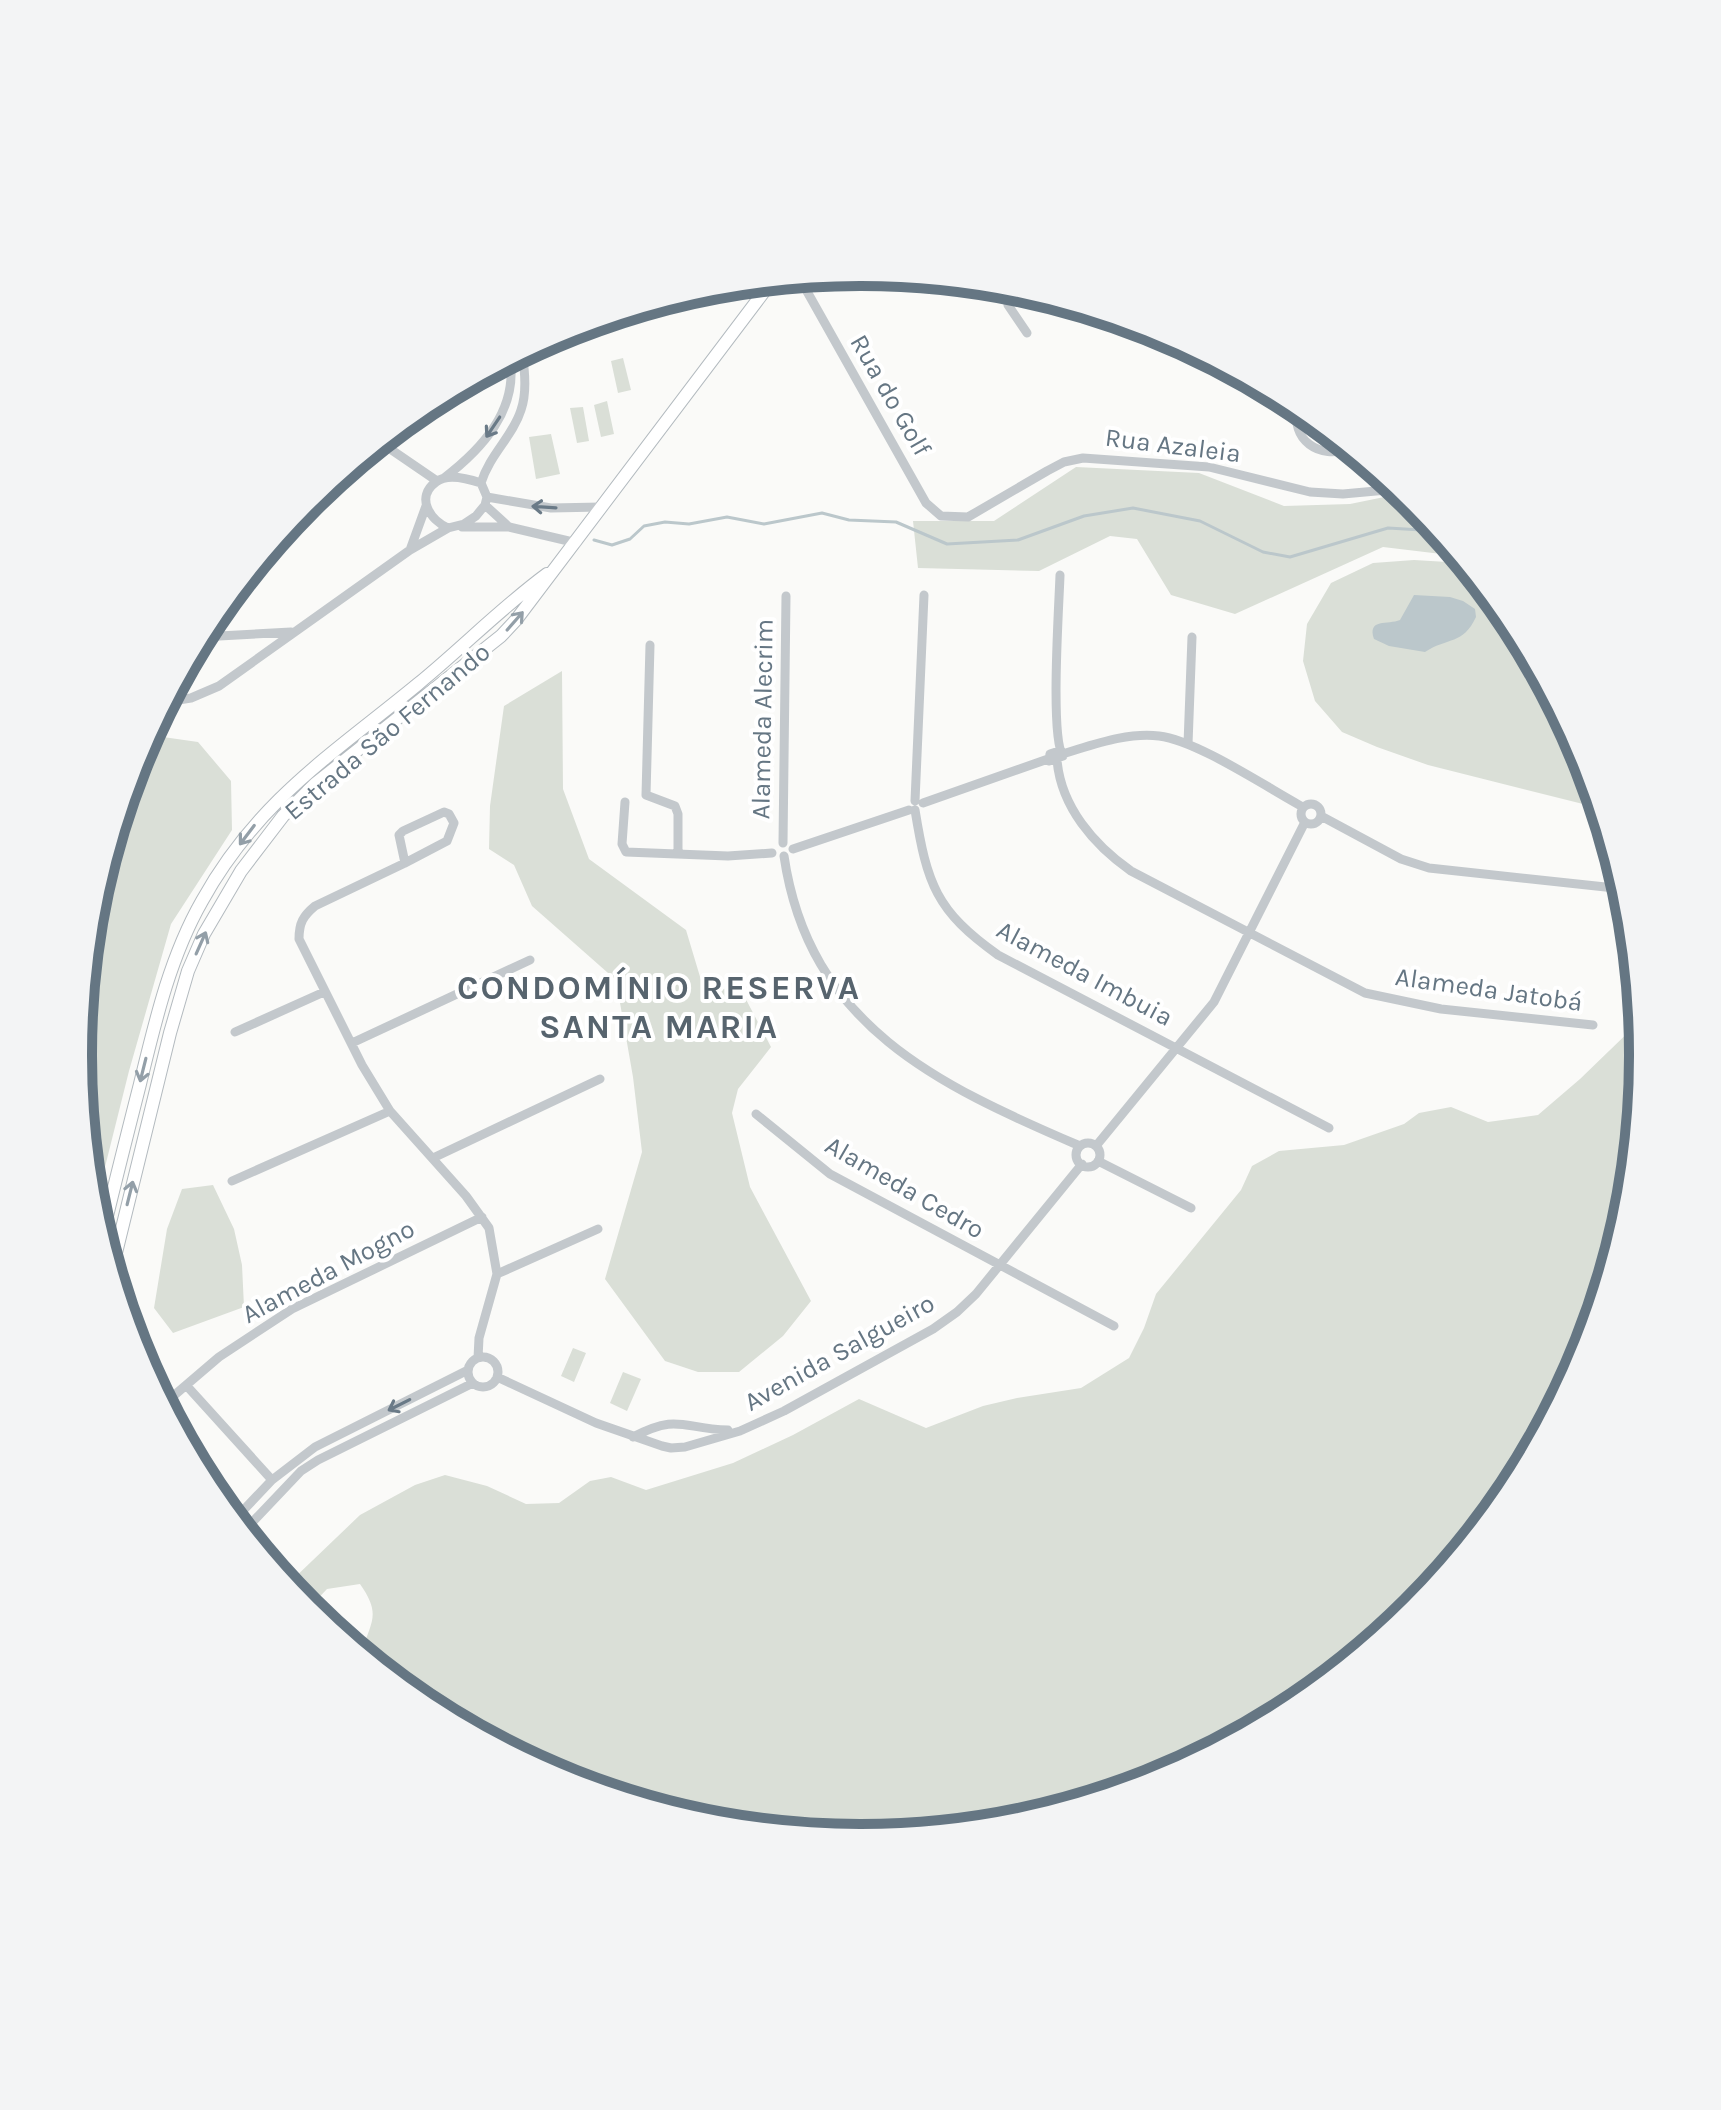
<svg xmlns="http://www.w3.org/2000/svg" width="1721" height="2110" font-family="Karla,sans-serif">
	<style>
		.green { fill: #dadfd7 }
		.water { fill: #bbc7cb }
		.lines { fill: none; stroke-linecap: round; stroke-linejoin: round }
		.stream { stroke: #bbc7cb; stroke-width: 3 }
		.secondary-casing { stroke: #b3babf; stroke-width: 14 }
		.street { stroke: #c3c8cc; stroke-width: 9 }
		.secondary { stroke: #fff; stroke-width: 12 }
		.oneway { stroke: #6a7a87 }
		.oneway2 { stroke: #939fa8 }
		.labels { text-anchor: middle; stroke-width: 8; stroke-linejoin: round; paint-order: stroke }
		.street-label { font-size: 26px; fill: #657683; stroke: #fff }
		.district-label { font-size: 34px; font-weight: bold; letter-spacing: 2px; fill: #57646e; stroke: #fff }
		.rim { fill: none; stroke: #657683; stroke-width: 10 }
	</style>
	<rect width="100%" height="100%" fill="#fafaf8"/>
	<path class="green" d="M623,358L631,390L618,393L611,361Z
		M607,401L614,434L601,437L594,405Z
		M583,407L589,441L577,443L570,408Z
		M1303,411L1342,443C1319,448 1301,435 1303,411Z
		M551,434L560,474L536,479L529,437Z
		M1076,467L1199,473L1284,506L1350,504L1404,493L1414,502L1458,556L1383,547L1235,614L1171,595L1137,539L1110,536L1039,571L918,568L913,521H994Z
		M1414,560L1464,563L1511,621L1584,756L1599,808L1428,765L1377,747L1342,732L1315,701L1303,661L1307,624L1331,583L1373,563Z
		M562,671L563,789L589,859L686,930L704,990L740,988L771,1047L738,1089L732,1113L750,1187L811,1301L783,1336L739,1372H698L665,1361L605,1279L642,1152L633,1077L616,980L532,906L514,865L489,849L490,806L504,706Z
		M149,735L198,742L231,781L232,830L171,924L129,1071L94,1211L78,1055L93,902L138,755Z
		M1640,1021L1643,1055L1628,1208L1583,1355L1511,1490L1413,1609L1295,1706L1160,1778L1013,1823L860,1837L707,1822L561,1778L425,1705L361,1653C372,1620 381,1614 360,1584L327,1589L308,1609L288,1584L360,1515L415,1485L445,1475L487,1486L526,1504L559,1503L590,1481L611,1477L646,1490L733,1463L793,1435L859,1399L926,1428L983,1406L1017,1398L1081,1388L1129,1358L1144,1328L1156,1294L1241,1190L1252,1166L1279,1151L1344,1145L1404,1124L1419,1113L1451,1107L1488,1122L1538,1115L1580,1079Z
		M213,1185L234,1229L242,1265L244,1307L173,1333L154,1308L167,1229L182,1189Z
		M573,1348L586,1353L574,1382L561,1376Z
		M623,1372L641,1379L627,1411L610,1403Z"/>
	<path class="water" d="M1414,595L1450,597L1463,601L1475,609L1476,617C1463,645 1448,637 1425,652L1389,646L1374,639C1367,618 1388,625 1400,620Z"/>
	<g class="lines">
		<path class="stream" d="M594,540L612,545L630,539L644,526L665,522L689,524L727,517L764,524L822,513L849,520L896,522L947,544L1018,540L1084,516L1133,508L1200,521L1263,552L1290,557L1388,528L1438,531"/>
		<defs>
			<path id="secondary" d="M102,1237C114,1186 127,1135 140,1084C155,1022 170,957 202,901C258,800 333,754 418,684C462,648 502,607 547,574
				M112,1269L170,1033L188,971L204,934L241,871L283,816L315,784L501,636L516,620L772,281"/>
		</defs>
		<use href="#secondary" class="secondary-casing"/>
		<path class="street" d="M800,279L926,503L941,516L968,517L1047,471L1064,462L1083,458L1209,467L1310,492L1343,494L1398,489
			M1007,287L1008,305L1027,333
			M1299,407C1288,439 1321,461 1349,448
			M380,442L437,481
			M444,478C482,449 518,410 510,359
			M481,483C490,454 513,436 521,410C527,393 525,371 522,353
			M487,497L551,508L601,507
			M485,505L509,527
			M462,527H509L577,543
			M410,550L426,506
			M201,637L291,632
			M650,645L646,795L675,806L678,814V854
			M166,702L191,698L219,686L410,550L448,528L464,524L476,516L485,505L487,497L481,483C469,479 447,473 436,482C415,497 430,520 448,528
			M1188,744L1192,637
			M1059,751L1050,754L1049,761L1063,756C1050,737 1059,607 1060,575
			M1062,754C1093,745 1127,732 1159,736C1196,740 1268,788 1303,807
			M1057,760C1061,807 1094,845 1131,871L1365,993L1441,1009L1593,1025
			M915,801L924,595
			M625,802L622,844L626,852L728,856L772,853
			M923,803L1048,759
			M1301 814a10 10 0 1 1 20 0a10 10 0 1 1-20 0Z
			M915,810C927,884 936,911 998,955L1329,1128
			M444,812L449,814L454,823L447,841L405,863L399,835L403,831Z
			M1321,816L1401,859L1429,868L1624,889
			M783,843L786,596
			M793,849L909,810
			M784,856C809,1026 938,1085 1080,1146
			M405,863L315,906C303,916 299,923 299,939L362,1065L390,1111L466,1196L489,1228L497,1274L479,1338L478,1358
			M235,1032L324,992
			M352,1043L530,960
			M756,1114L830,1174L1114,1326
			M1076 1155a12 12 0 1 1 24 0a12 12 0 1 1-24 0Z
			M1096,1146L1214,1002L1305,822
			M433,1158L600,1079
			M1098,1161L1191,1208
			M232,1181L390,1111
			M497,1274L598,1229
			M468 1372a15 15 0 1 1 30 0a15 15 0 1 1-30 0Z
			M497,1377L596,1423L662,1446L671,1448L685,1447L740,1431L784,1411L933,1329L957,1312L976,1294L1082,1164
			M186,1385L272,1480
			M164,1404L219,1357L292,1309L482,1217
			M633,1437C679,1413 682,1429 728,1430
			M234,1520L272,1480L315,1447L468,1370
			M244,1531L301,1471L318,1460L473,1383"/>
		<use href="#secondary" class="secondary"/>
	</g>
	<defs><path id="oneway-shaft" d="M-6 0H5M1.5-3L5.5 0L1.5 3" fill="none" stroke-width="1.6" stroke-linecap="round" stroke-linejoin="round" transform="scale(2)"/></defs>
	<g class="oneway">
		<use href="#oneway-shaft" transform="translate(493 427) rotate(124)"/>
		<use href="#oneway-shaft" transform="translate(544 507) rotate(-176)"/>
		<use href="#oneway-shaft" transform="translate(399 1405) rotate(153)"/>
	</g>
	<g class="oneway2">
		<use href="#oneway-shaft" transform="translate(515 621) rotate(-49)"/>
		<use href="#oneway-shaft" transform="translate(247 835) rotate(127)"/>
		<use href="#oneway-shaft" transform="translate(201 943) rotate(-66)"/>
		<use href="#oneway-shaft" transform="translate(143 1070) rotate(104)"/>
		<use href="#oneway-shaft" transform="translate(130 1193) rotate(-76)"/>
	</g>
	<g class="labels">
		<g class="street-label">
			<text transform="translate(891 395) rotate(60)" y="9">Rua do Golf</text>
			<text transform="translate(1173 445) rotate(7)" y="9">Rua Azaleia</text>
			<text transform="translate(762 719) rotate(-89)" y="9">Alameda Alecrim</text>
			<text transform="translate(387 731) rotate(-40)" y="9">Estrada São Fernando</text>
			<text transform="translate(1085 973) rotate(28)" y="9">Alameda Imbuia</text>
			<text transform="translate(1489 989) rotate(8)" y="9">Alameda Jatobá</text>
			<text transform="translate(905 1187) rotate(30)" y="9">Alameda Cedro</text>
			<text transform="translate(328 1271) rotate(-28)" y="9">Alameda Mogno</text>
			<text transform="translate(839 1352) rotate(-29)" y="9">Avenida Salgueiro</text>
		</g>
		<g class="district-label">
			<text x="659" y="999">CONDOMÍNIO RESERVA<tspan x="659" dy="39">SANTA MARIA</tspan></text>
		</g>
	</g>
	<path d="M0 0H1721V2110H0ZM860 286H861A768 768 0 0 1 1629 1054V1056A768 768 0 0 1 861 1824H860A768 768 0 0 1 92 1056V1054A768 768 0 0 1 860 286Z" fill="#f3f4f5" fill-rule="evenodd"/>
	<path class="rim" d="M860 286H861A768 768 0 0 1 1629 1054V1056A768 768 0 0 1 861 1824H860A768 768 0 0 1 92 1056V1054A768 768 0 0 1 860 286Z"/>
</svg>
